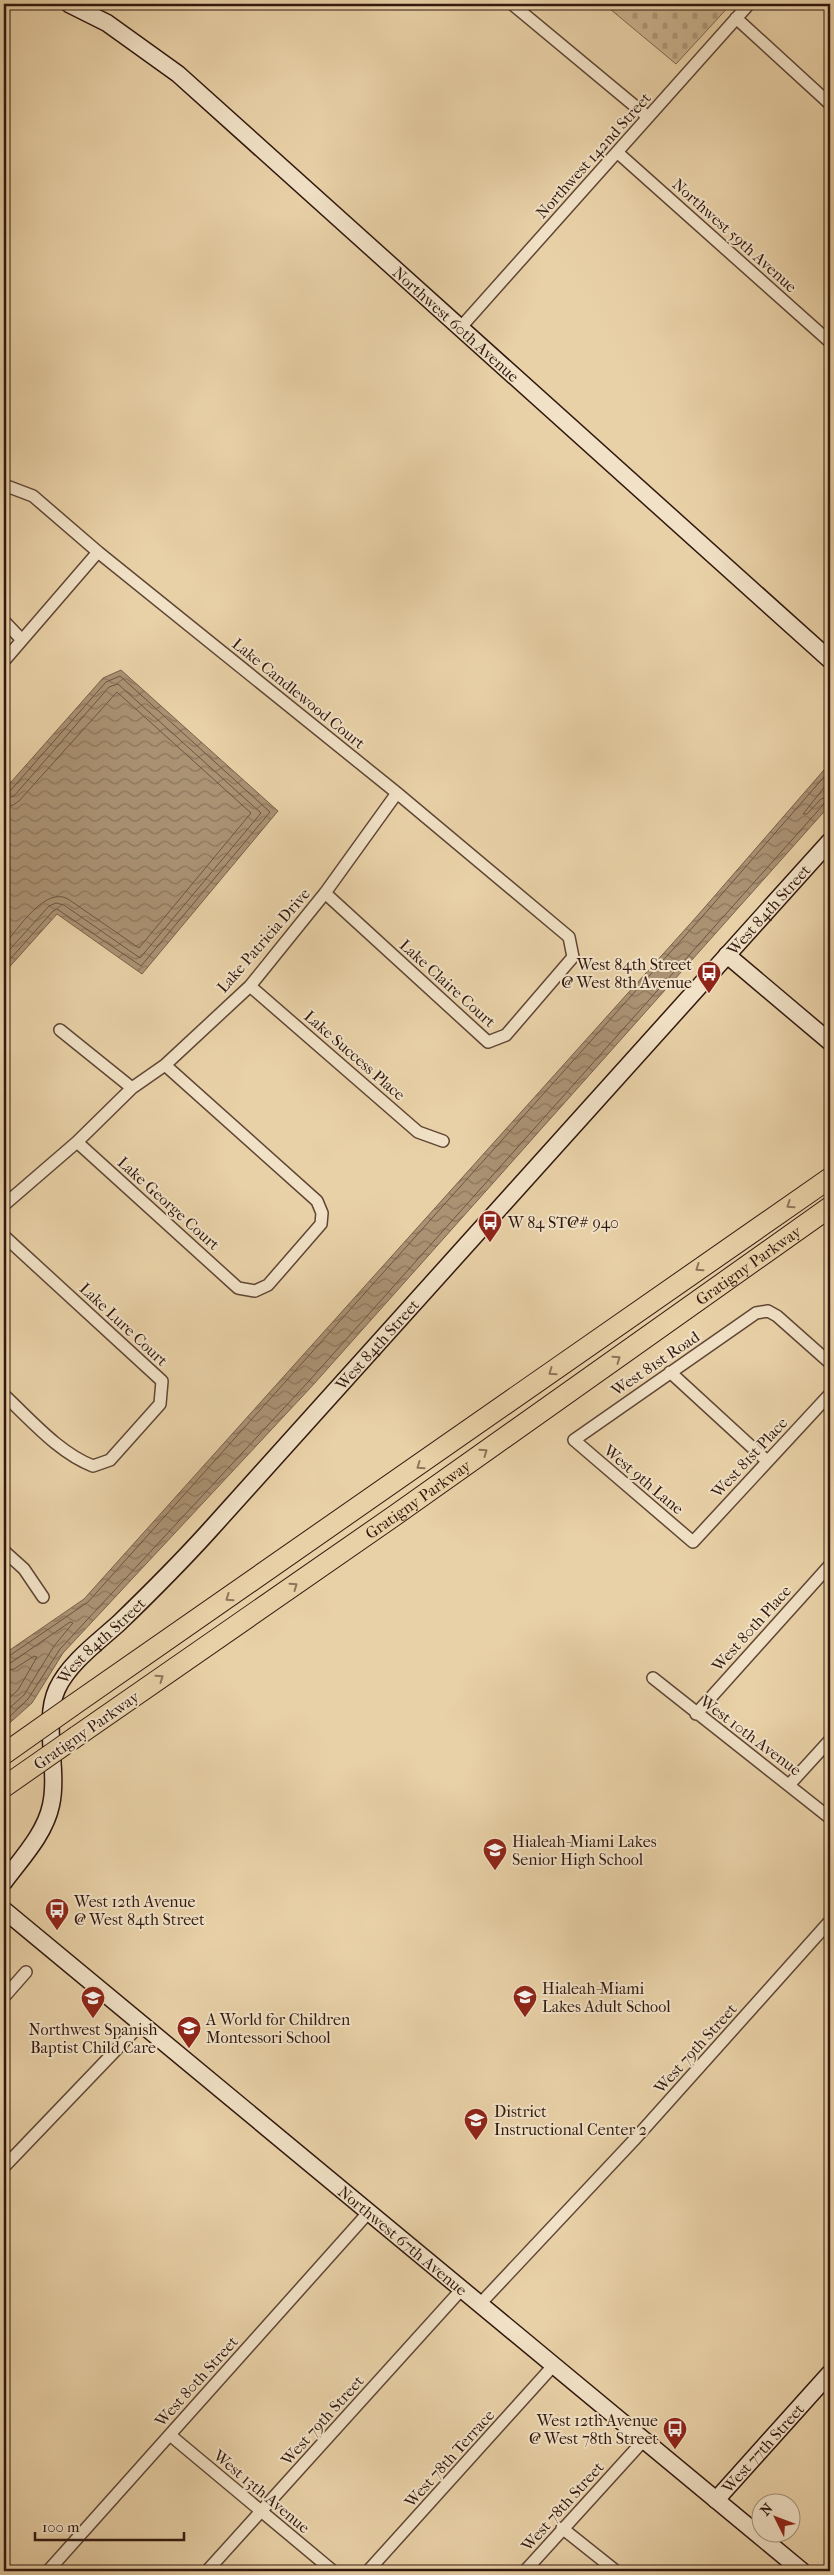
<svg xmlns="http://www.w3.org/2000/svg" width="834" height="2575" font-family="'IM FELL French Canon',serif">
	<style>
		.cemetery { fill: url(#cemetery-stones); stroke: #7e654e }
		.water { fill: url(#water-waves); stroke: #7a614b }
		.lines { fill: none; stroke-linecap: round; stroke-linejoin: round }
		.shore { stroke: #6e5541; stroke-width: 1 }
		.street-casing { stroke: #5f4635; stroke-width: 14 }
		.secondary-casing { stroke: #31180f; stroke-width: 19 }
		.highway-casing { stroke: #31180f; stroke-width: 22 }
		.street { stroke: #f1e1c6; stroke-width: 11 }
		.secondary { stroke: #f1e1c6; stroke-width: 16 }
		.highway { stroke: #e9d1a7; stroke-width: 20 }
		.highway-bridge-casing { stroke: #31180f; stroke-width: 22; stroke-linecap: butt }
		.highway-bridge { stroke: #e9d1a7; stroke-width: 20 }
		.oneway { stroke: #8d745b }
		.labels { text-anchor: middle; stroke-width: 4; stroke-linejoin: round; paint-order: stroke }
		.street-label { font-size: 16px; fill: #31180f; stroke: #f1e1c6 }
		.poi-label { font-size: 16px; fill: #31180f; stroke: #f1e1c6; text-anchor: start }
	</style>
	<defs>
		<pattern id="cemetery-stones" width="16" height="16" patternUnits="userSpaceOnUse" patternTransform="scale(1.25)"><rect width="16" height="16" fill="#cab28d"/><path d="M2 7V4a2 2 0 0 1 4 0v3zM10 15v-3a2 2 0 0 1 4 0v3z" fill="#ae9878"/></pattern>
		<pattern id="water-waves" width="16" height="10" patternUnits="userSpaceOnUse" patternTransform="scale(1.25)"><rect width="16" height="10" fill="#aa9273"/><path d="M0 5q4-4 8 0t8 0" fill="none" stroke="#8b765d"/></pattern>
	</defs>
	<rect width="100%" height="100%" fill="#e9d1a7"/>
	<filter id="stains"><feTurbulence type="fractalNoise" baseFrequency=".004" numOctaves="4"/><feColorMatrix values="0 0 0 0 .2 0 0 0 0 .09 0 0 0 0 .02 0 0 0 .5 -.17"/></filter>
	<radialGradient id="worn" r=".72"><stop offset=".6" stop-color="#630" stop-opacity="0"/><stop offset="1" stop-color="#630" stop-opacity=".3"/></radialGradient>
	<path class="cemetery" d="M604,4H731L676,64Z"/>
	<path class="water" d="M121,670L278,811L142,974L57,914L4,973V790L103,678Z
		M830,763V805L313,1385L63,1653L32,1703L4,1728V1654L84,1599L698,915Z"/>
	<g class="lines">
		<path class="shore" d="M830,780L803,814H807L821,799L830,796
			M4,793L10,791L106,682L120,676L270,812L141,966L57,909L53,911L4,966
			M4,799L14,796L109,687L118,684L261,813L140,958L64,905L56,903L49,906L4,956
			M4,807L13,805L19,801L117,692L251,813L139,948L68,899C45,886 18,929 4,945
			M4,1657L9,1656L88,1602L701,918L830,770
			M4,1664L12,1662L70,1622L73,1623L54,1646L24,1695L4,1713
			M4,1671L14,1669L34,1656L37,1657L18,1690L4,1703
			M4,1722L28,1699L60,1649L309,1381L824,804L830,802"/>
		<defs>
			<path id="street" d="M512,4L648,117
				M736,18L830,104
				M617,152L830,342
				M461,327L749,4
				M4,485L33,496L98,552L397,793L569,937L573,957L506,1035L488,1042L325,893
				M4,621L22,640
				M4,661L98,552
				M250,986L418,1132L443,1141
				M60,1030L132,1088
				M77,1142L238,1288L255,1291L268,1285L321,1224L322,1213L317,1201L165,1065
				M4,1205L77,1142L132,1088L165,1065L250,986L325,893L397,793
				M4,1236L162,1381L160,1404L110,1460L93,1466C59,1453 31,1420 4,1395
				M830,1363L777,1316L768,1311L756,1313L574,1440L693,1542L830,1394
				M670,1372L767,1461
				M4,1551L24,1569L43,1597
				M653,1678L830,1818
				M696,1714L830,1565
				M789,1785L830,1740
				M4,1997L26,1972
				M4,2167L140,2025
				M479,2305L634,2140L830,1921
				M170,2435L333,2571
				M562,2528L616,2571
				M48,2571L368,2213
				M207,2571L461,2290
				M368,2571L553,2366
				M525,2571L644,2440"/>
			<g id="secondary">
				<path id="s1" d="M69,4L107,23L178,74L830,660"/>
				<path d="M727,955L830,1042"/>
				<path id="s2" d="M4,1882C21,1859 45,1834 51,1805C59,1769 42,1722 57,1689C69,1663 98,1642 119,1623C150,1593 180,1563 209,1531L830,841"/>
				<path id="s3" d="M4,1910L802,2571"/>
				<path id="s4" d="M716,2500L830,2373"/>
			</g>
			<g id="highway">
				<path d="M72,1706L830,1178"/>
				<path id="s5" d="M77,1736L394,1516L830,1207"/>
			</g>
		</defs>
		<use href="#street" class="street-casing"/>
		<use href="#secondary" class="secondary-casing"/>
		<use href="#highway" class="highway-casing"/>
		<use href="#street" class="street"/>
		<use href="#secondary" class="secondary"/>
		<use href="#highway" class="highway"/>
		<defs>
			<path id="highway-bridge" d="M4,1754L72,1706
				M4,1787L77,1736"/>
		</defs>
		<use href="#highway-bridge" class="highway-bridge-casing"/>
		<use href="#highway-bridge" class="highway-bridge"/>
	</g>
	<defs><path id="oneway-chevron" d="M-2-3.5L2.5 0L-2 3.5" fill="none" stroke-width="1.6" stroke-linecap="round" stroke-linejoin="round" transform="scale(1.25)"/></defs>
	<g class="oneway">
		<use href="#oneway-chevron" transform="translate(790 1205) rotate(146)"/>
		<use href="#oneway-chevron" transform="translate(699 1268) rotate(145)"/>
		<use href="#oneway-chevron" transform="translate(617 1359) rotate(-35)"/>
		<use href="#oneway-chevron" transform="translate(552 1372) rotate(145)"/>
		<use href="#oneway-chevron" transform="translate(484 1452) rotate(-35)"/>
		<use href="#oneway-chevron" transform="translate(420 1466) rotate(145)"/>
		<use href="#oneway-chevron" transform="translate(294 1586) rotate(-35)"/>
		<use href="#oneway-chevron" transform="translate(229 1598) rotate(145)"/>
		<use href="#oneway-chevron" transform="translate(160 1678) rotate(-35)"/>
	</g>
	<defs>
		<symbol id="bus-pin" viewBox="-11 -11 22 30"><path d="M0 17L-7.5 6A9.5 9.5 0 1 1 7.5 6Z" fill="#8f2418" stroke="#f1e1c6"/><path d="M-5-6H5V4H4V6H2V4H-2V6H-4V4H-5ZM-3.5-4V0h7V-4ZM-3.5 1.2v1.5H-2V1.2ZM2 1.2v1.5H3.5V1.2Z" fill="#fff"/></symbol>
		<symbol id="school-pin" viewBox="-11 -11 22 30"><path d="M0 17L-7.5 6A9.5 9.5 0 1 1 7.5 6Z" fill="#8f2418" stroke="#f1e1c6"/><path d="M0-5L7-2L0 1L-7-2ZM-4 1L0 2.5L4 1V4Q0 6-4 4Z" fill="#fff"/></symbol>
	</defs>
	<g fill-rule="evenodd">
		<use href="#bus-pin" x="695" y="959" width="28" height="38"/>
		<use href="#bus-pin" x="476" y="1208" width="28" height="38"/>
		<use href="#school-pin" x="481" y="1836" width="28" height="38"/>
		<use href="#bus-pin" x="43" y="1896" width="28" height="38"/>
		<use href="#school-pin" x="511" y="1983" width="28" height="38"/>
		<use href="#school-pin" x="79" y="1984" width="28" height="38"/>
		<use href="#school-pin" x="175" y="2014" width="28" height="38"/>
		<use href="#school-pin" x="462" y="2106" width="28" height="38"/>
		<use href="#bus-pin" x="661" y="2415" width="28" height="38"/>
	</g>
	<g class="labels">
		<g class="street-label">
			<text transform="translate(593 155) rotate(-48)" y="6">Northwest 142nd Street</text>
			<text transform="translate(735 235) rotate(42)" y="6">Northwest 59th Avenue</text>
			<text dy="6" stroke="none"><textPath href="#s1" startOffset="504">Northwest 60th Avenue</textPath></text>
			<text transform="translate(299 693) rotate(39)" y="6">Lake Candlewood Court</text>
			<text dy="6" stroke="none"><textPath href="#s2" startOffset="1264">West 84th Street</textPath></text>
			<text transform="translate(263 940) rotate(-49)" y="6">Lake Patricia Drive</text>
			<text transform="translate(448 983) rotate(42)" y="6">Lake Claire Court</text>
			<text transform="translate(355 1055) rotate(41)" y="6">Lake Success Place</text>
			<text transform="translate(169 1203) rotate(42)" y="6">Lake George Court</text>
			<text dy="6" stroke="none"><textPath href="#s5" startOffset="820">Gratigny Parkway</textPath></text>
			<text transform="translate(124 1324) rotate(43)" y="6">Lake Lure Court</text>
			<text dy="6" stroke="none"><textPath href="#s2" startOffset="679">West 84th Street</textPath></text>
			<text transform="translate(655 1363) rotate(-34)" y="6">West 81st Road</text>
			<text transform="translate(749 1457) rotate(-47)" y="6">West 81st Place</text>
			<text transform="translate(644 1479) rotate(40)" y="6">West 9th Lane</text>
			<text dy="6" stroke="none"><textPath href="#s5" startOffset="415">Gratigny Parkway</textPath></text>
			<text transform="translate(751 1628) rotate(-48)" y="6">West 80th Place</text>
			<text dy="6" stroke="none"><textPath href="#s2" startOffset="274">West 84th Street</textPath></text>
			<text transform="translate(86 1730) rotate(-35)" y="6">Gratigny Parkway</text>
			<text transform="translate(751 1735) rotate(37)" y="6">West 10th Avenue</text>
			<text transform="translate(695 2048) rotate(-48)" y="6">West 79th Street</text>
			<text dy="6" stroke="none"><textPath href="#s3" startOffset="518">Northwest 67th Avenue</textPath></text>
			<text transform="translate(196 2381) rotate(-48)" y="6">West 80th Street</text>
			<text transform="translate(322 2420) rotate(-48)" y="6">West 79th Street</text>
			<text dy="6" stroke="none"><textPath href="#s4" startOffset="70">West 77th Street</textPath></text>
			<text transform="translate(449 2458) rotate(-48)" y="6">West 78th Terrace</text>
			<text transform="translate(262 2491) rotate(40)" y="6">West 13th Avenue</text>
			<text transform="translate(562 2506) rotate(-48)" y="6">West 78th Street</text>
		</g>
		<g class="poi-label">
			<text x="692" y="970" text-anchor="end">West 84th Street<tspan x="692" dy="18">@ West 8th Avenue</tspan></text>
			<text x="508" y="1228">W 84 ST@# 940</text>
			<text x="512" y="1847">Hialeah-Miami Lakes<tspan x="512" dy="18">Senior High School</tspan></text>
			<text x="74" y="1907">West 12th Avenue<tspan x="74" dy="18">@ West 84th Street</tspan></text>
			<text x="542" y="1994">Hialeah-Miami<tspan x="542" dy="18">Lakes Adult School</tspan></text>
			<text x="206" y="2025">A World for Children<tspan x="206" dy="18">Montessori School</tspan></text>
			<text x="93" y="2035" text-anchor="middle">Northwest Spanish<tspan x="93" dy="18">Baptist Child Care</tspan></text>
			<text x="494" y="2117">District<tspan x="494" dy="18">Instructional Center 2</tspan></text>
			<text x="658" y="2426" text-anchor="end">West 12th Avenue<tspan x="658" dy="18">@ West 78th Street</tspan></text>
		</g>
	</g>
	<rect width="834" height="2575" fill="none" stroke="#e9d1a7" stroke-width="20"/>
	<rect x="5" y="5" width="824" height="2565" fill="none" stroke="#31180f" stroke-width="2.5"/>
	<rect x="10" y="10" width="814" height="2555" fill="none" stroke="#31180f"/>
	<g transform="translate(776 2518) rotate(312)"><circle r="24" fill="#f1e1c6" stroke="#a4917d"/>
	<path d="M0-4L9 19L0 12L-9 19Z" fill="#8f2418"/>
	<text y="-8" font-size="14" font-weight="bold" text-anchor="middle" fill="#31180f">N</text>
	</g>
	<path d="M35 2532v8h149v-8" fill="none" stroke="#31180f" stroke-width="2.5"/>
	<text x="42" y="2532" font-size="15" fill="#31180f" stroke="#f1e1c6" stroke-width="4" paint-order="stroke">100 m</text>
	<rect width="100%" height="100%" filter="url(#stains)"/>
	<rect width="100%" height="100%" fill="url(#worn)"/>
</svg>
